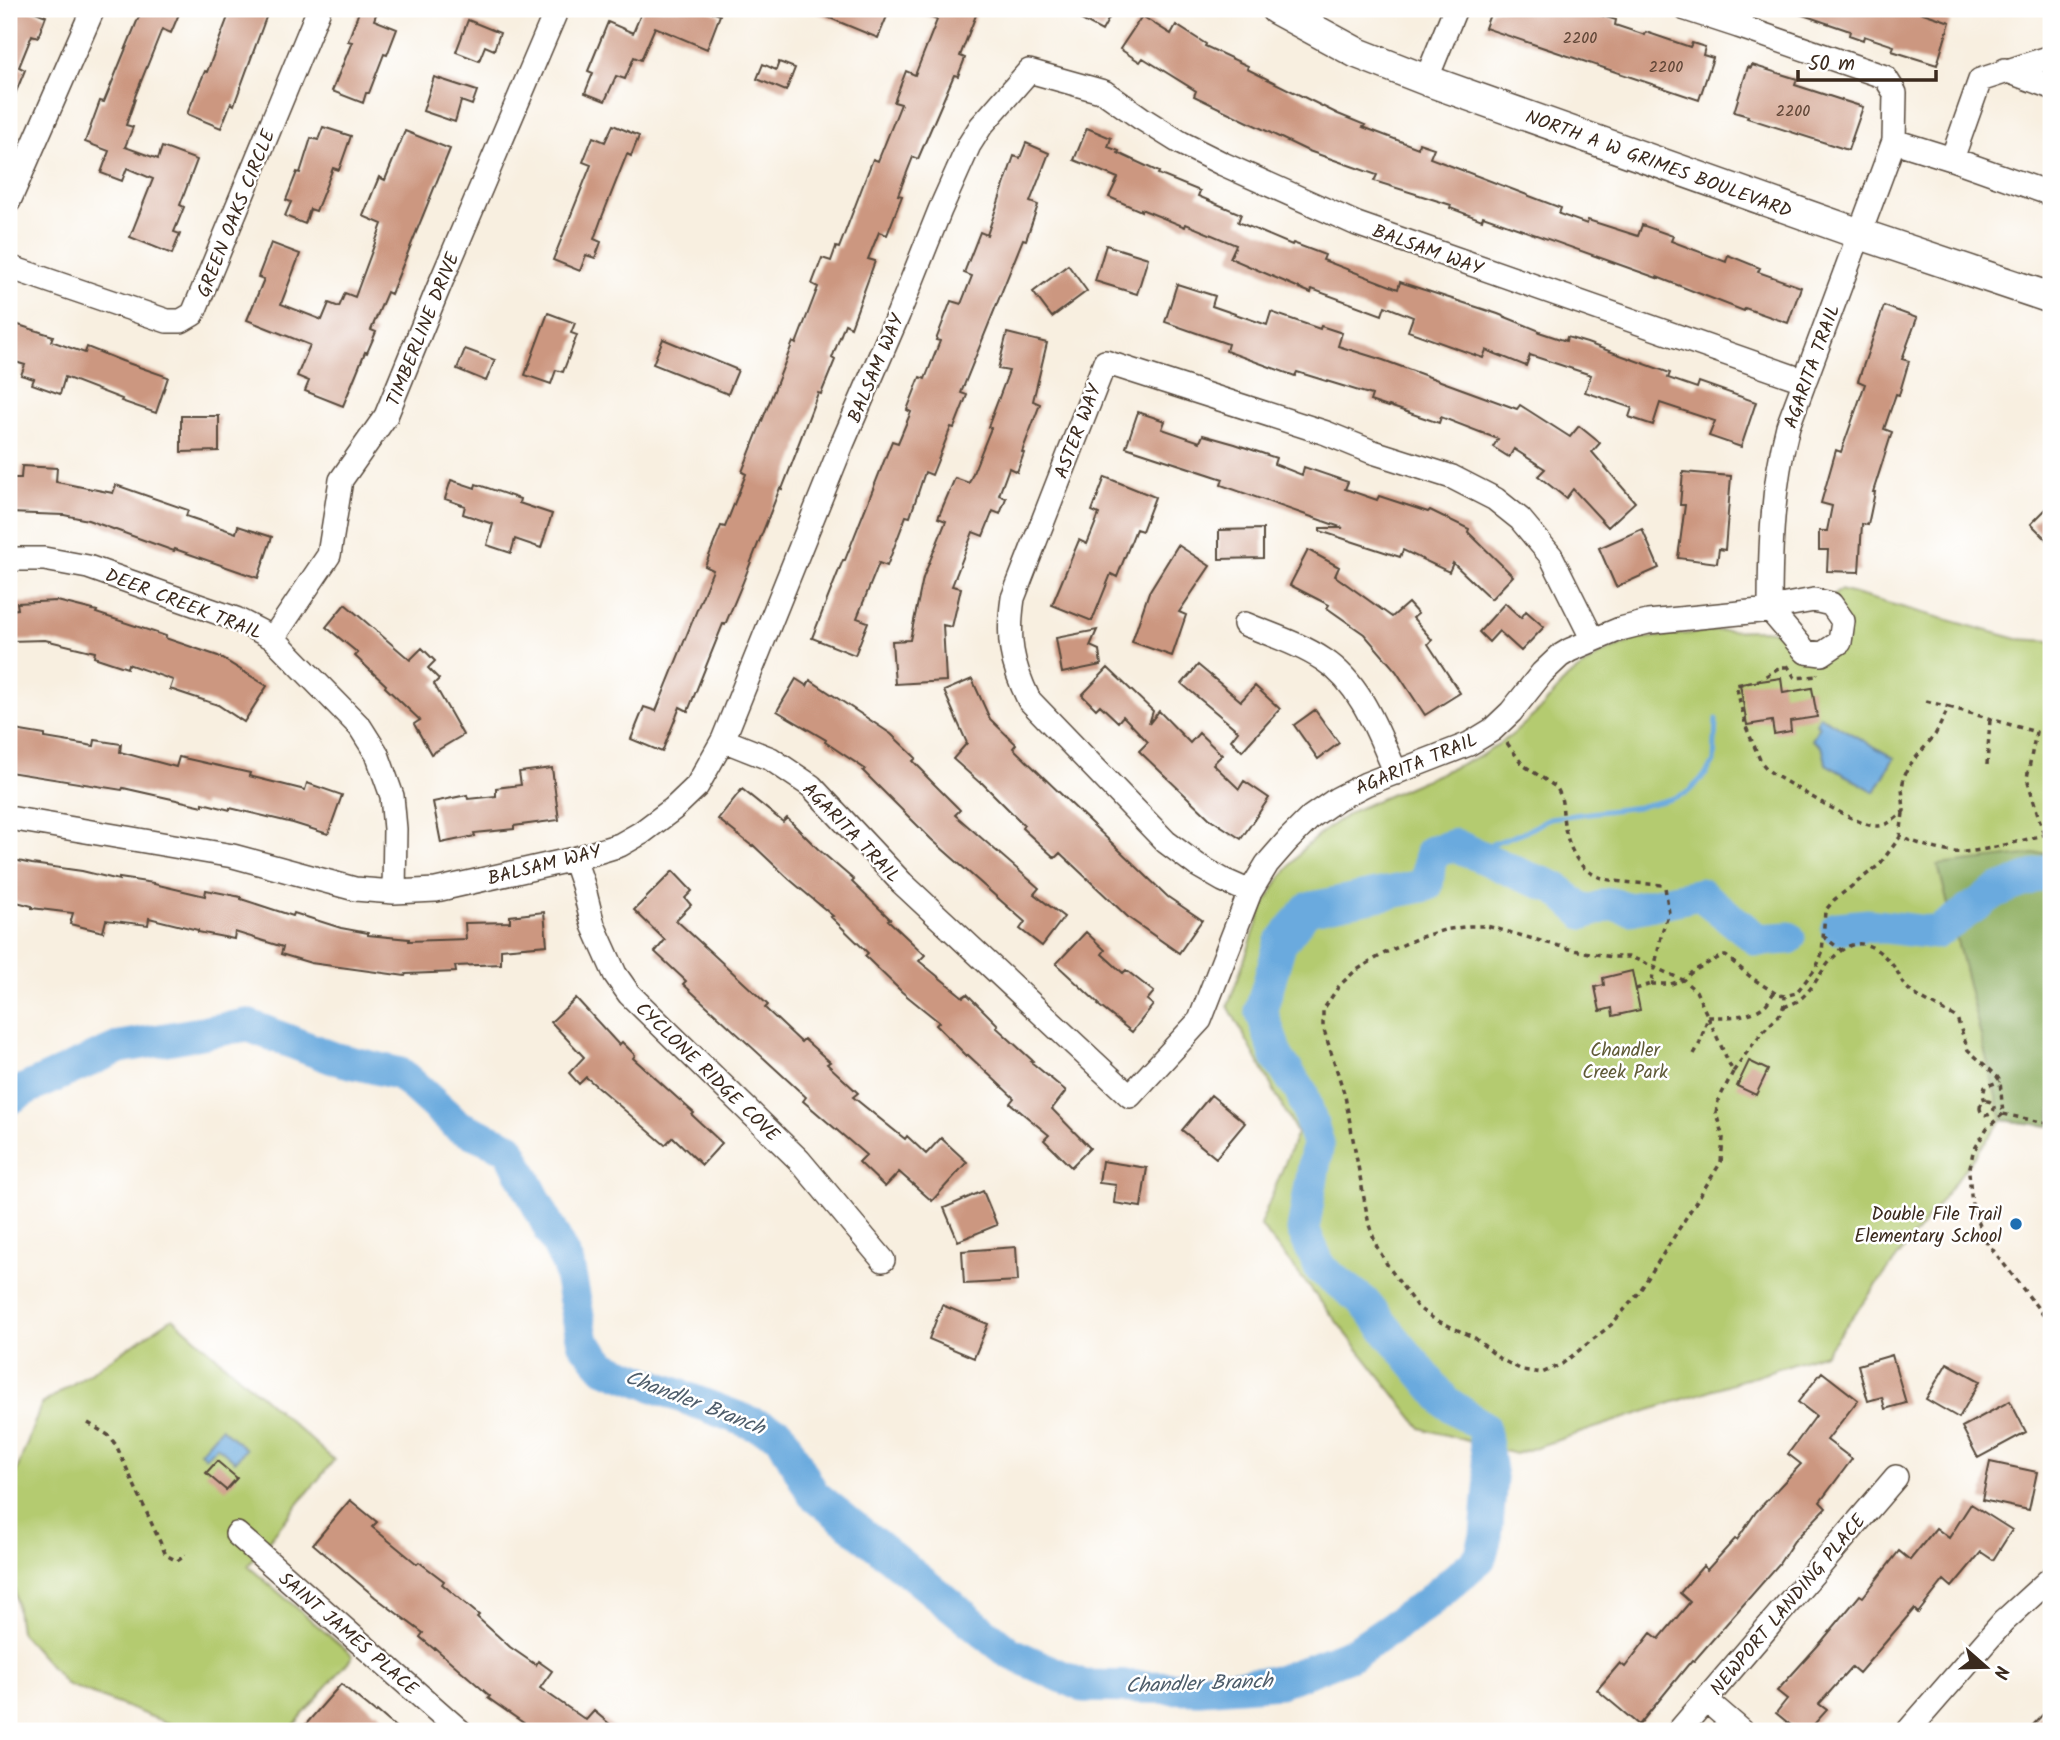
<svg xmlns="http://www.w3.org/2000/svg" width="2060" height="1740" font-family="Kalam,sans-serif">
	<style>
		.green { fill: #b4cb70; stroke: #787a47; stroke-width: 2 }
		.forest { fill: #8faf62; stroke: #656c40; stroke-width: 2 }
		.water { fill: #6baade; stroke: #536a7e; stroke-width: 2 }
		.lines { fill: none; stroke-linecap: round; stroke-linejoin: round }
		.stream { stroke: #6baade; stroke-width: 5 }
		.river { stroke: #6baade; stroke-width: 33 }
		.building { fill: #cc9780 }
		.minor-casing { stroke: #57483b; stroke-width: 26 }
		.major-casing { stroke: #57483b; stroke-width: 33 }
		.path { stroke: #57483b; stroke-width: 3.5; stroke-dasharray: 5 5; stroke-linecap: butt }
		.minor { stroke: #fff; stroke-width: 23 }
		.major { stroke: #fff; stroke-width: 30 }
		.poi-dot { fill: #1f6fb2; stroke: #fff; stroke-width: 2.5 }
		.labels { text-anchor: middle; stroke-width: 5; stroke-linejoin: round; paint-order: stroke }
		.number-label { font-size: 16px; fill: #5f4536 }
		.street-label { font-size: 19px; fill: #3b2a1e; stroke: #fff }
		.park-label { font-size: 19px; fill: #5f5a37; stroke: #fff }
		.poi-label { font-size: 19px; fill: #3b2a1e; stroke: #fff; text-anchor: end }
		.water-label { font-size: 21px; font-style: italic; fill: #4e5d6b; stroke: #fff }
	</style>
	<rect width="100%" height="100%" fill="#fff"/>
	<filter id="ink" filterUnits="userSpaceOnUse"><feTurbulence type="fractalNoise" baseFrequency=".0143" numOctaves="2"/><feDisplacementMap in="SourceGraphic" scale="14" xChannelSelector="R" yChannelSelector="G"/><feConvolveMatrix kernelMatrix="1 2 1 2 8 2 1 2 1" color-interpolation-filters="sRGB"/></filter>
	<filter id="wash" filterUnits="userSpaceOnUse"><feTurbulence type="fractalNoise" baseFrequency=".00686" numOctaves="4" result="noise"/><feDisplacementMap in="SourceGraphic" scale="28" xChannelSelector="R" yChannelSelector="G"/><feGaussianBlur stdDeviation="1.57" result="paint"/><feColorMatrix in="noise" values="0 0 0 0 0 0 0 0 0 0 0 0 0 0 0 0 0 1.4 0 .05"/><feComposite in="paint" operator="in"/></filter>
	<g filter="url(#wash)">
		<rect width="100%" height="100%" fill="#f8efe0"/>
		<path class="green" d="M1840,590L2017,639L2051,641V1126L2002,1120L1825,1353L1515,1454L1421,1428L1260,1225L1297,1133L1228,1006L1262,910L1277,883L1304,848L1326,829L1353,811L1484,754L1512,735L1542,708L1567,678L1601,654L1637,639L1713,631L1764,630L1778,632L1833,655L1832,597Z
			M173,1318L334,1460L248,1566L353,1656L289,1731H188L66,1684L20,1632L9,1547V1492L41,1405Z"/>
		<path class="forest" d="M2051,852V1126L2002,1120L1938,865Z"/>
		<path class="water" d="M1820,716L1894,758L1875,792L1826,764C1824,751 1823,746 1812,740L1819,726L1816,724Z
			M221,1428L246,1449L235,1461L217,1446L206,1457L200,1452Z"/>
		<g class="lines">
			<path class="stream" d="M1470,852L1527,831L1549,818L1638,807L1671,799L1688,792L1706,774L1714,762L1716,719"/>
			<path class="river" d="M1837,928L1868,925L1936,933L1997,891L2051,870
				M9,1099L26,1089L120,1047L247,1025L333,1058L401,1074L458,1126L509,1148L568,1265L583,1342L605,1367L780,1434L813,1494L1010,1653L1083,1686L1199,1688L1279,1682L1354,1653L1426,1604L1480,1558L1486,1536L1491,1478L1483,1427L1446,1402L1363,1301L1321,1269L1303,1230L1318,1143L1302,1093L1277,1057L1261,1010L1280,944L1307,909L1427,885L1431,852L1455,845L1526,877L1556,888L1584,913L1611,904L1631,909L1700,894L1758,940L1789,938"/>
		</g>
		<g id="blocks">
			<path class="building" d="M9,9H28L46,16L38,37L32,35L19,67L25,70L9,109Z
				M142,9H181L171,33L162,29L134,99H135L126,125L133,127L125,147L158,159L162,147L197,160L180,205L184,207L174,232L180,234L172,254L130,237L153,179L127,168L122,181L101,173L109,151L85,142L100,101L104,102Z
				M231,9H269L234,105L231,103L221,128L187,114L205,71L207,72Z
				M360,9H378L374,20L397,29L387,55L384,54L369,93H366L363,103L332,91L352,42L348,41Z
				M643,9H704L720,15L707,49L655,27L641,60L634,57L625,79L616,76L605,101L585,93L593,73L588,71L608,22L633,33Z
				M808,9H890L878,38Z
				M911,9H960L976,15L960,56L965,58L958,76L954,75L918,159L913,157L898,195L902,196L887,235L879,232L868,259L875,261L851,327L845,324L832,358L835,360L821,394L818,393L797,448H798L782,489L780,488L743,582L725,625L723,624L688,711L680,707L662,752L631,739L644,707L656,711L713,570L705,566L721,526L725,527L746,474L742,472L793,342L796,344L818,287L812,284L822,258L831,261L836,247L839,248L873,159L878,161L901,104L894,102L906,71L915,75L937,20Z
				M1061,9H1114L1102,31Z
				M1492,9H1580L1616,20L1615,25L1645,35L1646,32L1690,47L1692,43L1705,47L1703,55L1713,58L1699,100L1485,28Z
				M1794,9H1911L1950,22L1937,65L1892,51L1894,46L1864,36L1863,40L1849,35L1850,31L1794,12Z
				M1142,16L1171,34L1176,25L1206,44L1205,46L1248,66L1247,69L1338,114L1365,125L1363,127L1418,148L1419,143L1434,148L1430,158L1561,208L1559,214L1587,224L1588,220L1638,236L1642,225L1673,236L1671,241L1726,262L1728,255L1760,268L1758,272L1801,287L1788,323L1745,308L1744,311L1657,277V278L1483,216L1482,220L1450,208L1451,205L1374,181L1377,175L1306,150L1194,96L1196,91L1143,58L1140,62L1120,49Z
				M468,20L500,33L494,50L485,46L479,61L456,52Z
				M779,62L795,68L786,91L757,79L763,64L776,70Z
				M1752,65L1797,79L1795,85L1863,107L1848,150L1747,118L1748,116L1734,112L1748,67L1751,68Z
				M434,77L477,91L472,105L461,101L455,122L423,111Z
				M613,125L639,136L631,156L627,154L602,217L594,239L601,242L595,258L586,255L580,271L553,260L591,165L583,162L593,137L605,142Z
				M323,127L351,136L339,170L333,168L316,211L310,209L305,224L285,216L291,202L286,200L297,172L300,173L311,138L318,140Z
				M1087,128L1111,138L1108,147L1119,151L1118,153L1159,172L1158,174L1200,191L1198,196L1241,214L1238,222L1292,245L1293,243L1325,255L1323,260L1398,289L1400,282L1498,314L1540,331L1539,332L1566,341L1567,337L1587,343L1670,373L1668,378L1697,388L1699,382L1756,402L1741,447L1709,436L1715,421L1660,403L1653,425L1629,417L1632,408L1585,392L1591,375L1530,355L1526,366L1486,350L1483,358L1408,331L1413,317L1385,306L1382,315L1312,289L1311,293L1230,258L1236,245L1186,224L1185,227L1141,209V211L1109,197L1118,178L1074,160Z
				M405,131L450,149L391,294L387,292L371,330L376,332L367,353L365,352L343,406L305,391L309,381L297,376L310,345L247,320L264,279L258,277L271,243L300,254L281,304L322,320L329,303L339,307L345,293L355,297L382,224L363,216L379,177L385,180Z
				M1026,143L1049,153L1030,202L1038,205L1026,240L1023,239L961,393L967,395L954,428L951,427L932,475L925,472L910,517L906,516L887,566L879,563L857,618L868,622L855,655L812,638L843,560H845L892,441L898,443L911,412L907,410L920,377L925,379L940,341L936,340L951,301L961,304L972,276L964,273L980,232L987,235L1014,156L1020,158Z
				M1106,245L1148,258L1137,294L1095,281Z
				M1068,265L1087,291L1052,317L1033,292Z
				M1177,284L1215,296L1212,306L1267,325L1271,312L1320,329L1321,326L1342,333L1338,346L1383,360L1517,409L1520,405L1570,437L1579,426L1600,443L1592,452L1635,502L1608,527L1573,489L1566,498L1538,476L1545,469L1514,449L1509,457L1493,447L1498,439L1441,417L1439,423L1389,406L1388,407L1370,401L1372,395L1297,372L1295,376L1226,351L1228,344L1165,322Z
				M1884,306L1917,318L1902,359L1909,361L1899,395L1896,394L1884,429L1892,432L1873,492H1875L1868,525L1862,524L1859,572L1827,571L1828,550H1819V531H1827L1832,506L1821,503L1836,450L1841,452L1865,384L1858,381Z
				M548,313L575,323L571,333L577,335L563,372L556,370L551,384L525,375Z
				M9,322L53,336L51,341L85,353L87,347L122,361L168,377L156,413L121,401L122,399L65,377L60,394L32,384L34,379L21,375L25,365L9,360Z
				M1007,333L1047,343L1033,401L1040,404L1022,452L1024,453L1017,472L1009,468L999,495L1006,498L1000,514L993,511L983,536L973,532L952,586L961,588L952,627L943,625L946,681L895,684L892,641L910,640L923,578L946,521L938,518L955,478L969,483L991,428L988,427L1009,371L998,369Z
				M663,339L738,370L728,394L653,364Z
				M465,349L495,360L486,381L457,369Z
				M1138,412L1165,421L1162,429L1200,442L1203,435L1235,444L1276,458L1274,464L1302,475L1304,467L1348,482L1345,489L1377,500L1379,496L1428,512L1430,510L1469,529L1468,532L1513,576L1491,599L1453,563L1449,572L1403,550L1400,557L1320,531V528H1343L1221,485L1223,479L1126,447Z
				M181,416H219V451L181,452Z
				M22,466L57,468L56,482L113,493L116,485L188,510L186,516L236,533L238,526L272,537L258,578L175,549L174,551L88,520L64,515L9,513V478H21Z
				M1683,472L1731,476L1725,550L1719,549L1717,563L1678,558L1685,505H1680Z
				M1105,477L1155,497L1142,531L1136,529L1117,577L1111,574L1092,621L1052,605L1079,540L1087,544L1099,514L1092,511Z
				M451,480L475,488L476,484L520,499L519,503L552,514L541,548L515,539L511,553L487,545L493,524L463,514L465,506L445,499Z
				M2051,504V544L2031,524Z
				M1263,529V558L1219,559V530Z
				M1642,529L1659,568L1616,587L1599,548Z
				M1178,545L1210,566L1179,612L1186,615L1172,656L1132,642L1149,592Z
				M1308,550L1339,567L1335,576L1392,617L1408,603L1418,614L1413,618L1432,640L1428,644L1460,693L1425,715L1396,671L1364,634L1327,608L1329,605L1290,585Z
				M57,601L97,611L96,613L166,636L165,638L218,656L267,686L244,722L218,705L170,689L173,680L128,664L127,668L94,657L95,652L45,640L9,641V610L18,609L17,603Z
				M1505,603L1521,618L1526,611L1544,627L1521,651L1499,631L1489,642L1479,632Z
				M345,604L410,660L422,648L435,661L428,668L439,679L434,684L463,735L431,754L414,724L420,720L385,687L386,685L355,656L358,653L326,627Z
				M1097,630L1090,646L1099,650L1101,665L1062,673L1056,638Z
				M1198,665L1241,701L1255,686L1280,709L1242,751L1231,740L1238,731L1182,684Z
				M1108,668L1153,711L1149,724L1159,711L1190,743L1199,733L1222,755L1213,764L1239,789L1244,781L1269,798L1241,839L1209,818L1139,751L1148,742L1123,716L1118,722L1100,705L1096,709L1082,695Z
				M1781,678L1783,693L1812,688L1817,717L1790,721L1791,731L1774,734L1772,721L1747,725L1740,684Z
				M796,679L807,686L810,680L891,734L916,758L913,761L924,772L923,773L960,810L955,815L1039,888L1034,894L1064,917L1042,946L1020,929L1025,922L931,839L863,771L865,769L825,742L826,740L777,711Z
				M972,679L990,719L1016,744L1013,748L1168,897L1202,920L1179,953L1129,918L1060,853L1055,858L1022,828L1024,825L981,782L980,783L953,759L967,743L944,691Z
				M1315,710L1339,743L1318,759L1294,725Z
				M9,729L45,735V738L94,746L95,740L121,744L120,752L176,767L179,757L250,773L249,776L305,790L307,783L342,795L328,834L293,823L230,808V810L203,803V806L123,788L122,790L9,772Z
				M552,768L559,820L514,826V829L474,833L475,836L441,843L433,802L467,795L468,799L496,796V788L521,785L519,772Z
				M742,789L783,822L787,818L818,849L854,880L852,882L890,919L888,920L925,955L919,961L963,997L967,994L998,1025L996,1027L1033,1061L1031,1062L1066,1091L1052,1109L1090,1148L1071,1167L1044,1140L1049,1135L1010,1103L1014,1098L968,1055L967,1056L936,1025L939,1022L902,992L865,956L868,953L831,917L833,916L789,879L753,845L752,846L718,819Z
				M9,859L32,864L82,871L119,880V878L154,883V884L205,896L206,890L241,897V899L293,916L294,913L341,928L368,933V935L409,939V941L466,939L465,923L510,922V916L544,912L547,945L501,949V964L455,966L456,972L406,974L405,976L311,963L281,954L283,947L235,932L234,939L198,932V930L149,918L148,925L106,920L103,932L70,924L73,913L32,908V906L9,900Z
				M673,871L692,891L685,898L691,905L676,920L768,1005L765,1008L801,1042L804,1039L830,1062L827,1064L858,1093L853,1097L905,1139L907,1136L926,1154L941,1138L967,1162L932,1201L899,1172L885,1187L859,1162L866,1155L803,1101L806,1097L683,984L686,981L655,952L665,940L634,910Z
				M1086,932L1105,950L1102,954L1123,973L1126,970L1154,992L1147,1000L1153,1005L1132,1032L1098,1005L1099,1004L1056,964Z
				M1632,971L1640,1010L1613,1016L1612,1008L1600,1011L1595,987L1604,985L1603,978Z
				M576,998L619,1045L622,1042L635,1055L633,1058L694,1113L692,1115L722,1143L702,1165L673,1137L665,1145L586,1077L579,1084L569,1073L584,1057L551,1022Z
				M1749,1061L1768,1070L1756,1095L1737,1086Z
				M1211,1095L1245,1123L1216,1158L1182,1130Z
				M1102,1161L1147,1168L1141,1207L1114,1203L1116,1185L1099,1183Z
				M983,1191L997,1225L958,1241L944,1208Z
				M1016,1247L1018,1281L964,1284L962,1251Z
				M942,1305L988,1324L974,1358L929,1339Z
				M1892,1355L1906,1403L1885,1409L1882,1397L1868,1401L1858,1365Z
				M1947,1363L1980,1381L1959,1418L1926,1399Z
				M1822,1372L1858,1400L1827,1440L1852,1459L1820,1502L1826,1508L1794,1541L1779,1564L1694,1661L1692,1660L1639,1725L1597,1690L1620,1663L1625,1667L1651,1633L1659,1639L1690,1602L1680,1593L1703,1566L1707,1570L1735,1539L1737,1540L1756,1512L1801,1464L1788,1454L1816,1416L1798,1402Z
				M2010,1401L2026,1432L1978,1458L1962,1427Z
				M217,1461L237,1478L226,1490L206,1473Z
				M1990,1462L2037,1472L2029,1510L1982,1500Z
				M350,1500L377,1522L372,1527L417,1564L419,1562L444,1581L442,1584L479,1615L477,1617L510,1647L536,1665L538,1661L552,1671L540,1688L586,1720L594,1711L618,1731H520L525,1724L488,1698L490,1696L435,1648L434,1649L420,1637L423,1633L375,1597L313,1544Z
				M1971,1504L2012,1530L1993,1560L1981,1552L1952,1587L1944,1580L1918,1613L1914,1609L1859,1673L1852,1667L1819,1704L1827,1710L1808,1731H1798L1776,1713L1787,1699L1777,1691L1822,1641L1860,1595L1863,1597L1899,1551L1910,1560L1936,1528L1949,1538Z
				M341,1684L376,1713L377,1711L400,1731H300Z
				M2051,1706V1731H2027Z"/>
		</g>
	</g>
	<g filter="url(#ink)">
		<use href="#blocks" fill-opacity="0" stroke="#57483b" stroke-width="2"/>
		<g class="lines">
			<defs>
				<path id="minor" d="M1686,9L1738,26L1744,9
					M2051,57L1980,80L1952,159L2051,194
					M2005,70L2051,87
					M1426,80L1455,9
					M1894,141L1952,159
					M9,201L93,9
					M9,267L167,321H181L193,314L319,9
					M9,559H44L88,567L236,619L273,638L360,727L377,754L392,796L395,829L394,892
					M1814,600L1831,604L1843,621L1840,642L1822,654L1806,652L1770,610L1786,605Z
					M1245,624C1271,635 1300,644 1324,660C1362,685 1378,733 1396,773
					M273,638L329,555L341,480L386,416L440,284L557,9
					M723,740L771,759L811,786L902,883L1130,1096L1200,1020L1250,892L1267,864L1288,840L1311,817L1337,799L1366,784L1469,744L1492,730L1511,712L1542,673L1560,656L1570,650L1620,629L1648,622L1770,610C1770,548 1772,487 1788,426L1894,141L1895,93L1885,77L1738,26
					M9,818L233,856L355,889L394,892L436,890L574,859L620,845L641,833L673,809L697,786L723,740L843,442L898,315L940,210L969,145L981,126L1029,71L1104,92L1141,118L1181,143L1223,164L1357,224L1805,381
					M574,859L583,885L593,925L615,974L629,994L799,1160L883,1260
					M1250,892L1223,880L1197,865L1166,842L1029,700C1011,663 1007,639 1013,598L1105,362L1326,433L1370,451L1452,477L1495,499L1520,519L1551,556L1593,640
					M237,1534L460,1731
					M1706,1700L1742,1731
					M1679,1731L1896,1477
					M1908,1731L2003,1622L2051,1578"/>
				<path id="major" d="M1276,9L1357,53L1426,80L1860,234L2051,298"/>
			</defs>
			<use href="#minor" class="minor-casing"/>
			<use href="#major" class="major-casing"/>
			<path class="path" d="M1787,665L1795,678L1818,676L1817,674
				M1788,667H1780L1760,680L1736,685L1746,727L1761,762L1768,770L1776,776C1794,786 1858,826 1875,826C1887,827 1896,818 1904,811L1902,788L1904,777L1908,767L1935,735L1949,707L1926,701
				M1949,707L2036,732L2027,778L2044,835
				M1507,743L1523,765L1556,787C1564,798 1562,811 1564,824C1577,887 1607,880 1662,885L1665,887L1669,913L1662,932L1651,984L1636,989
				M1987,765L1990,719
				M1903,813L1900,837C1918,843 1935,850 1954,852C1977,854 2027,839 2051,833
				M1823,936L1841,950
				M1651,984H1671L1683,980L1693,971L1722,956H1726L1752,978L1778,995L1785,996L1796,993L1816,968L1822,954L1825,911L1834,900L1879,865L1900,837
				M1784,1007C1789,1005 1795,1003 1799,1000C1815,988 1822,967 1837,954C1860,933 1879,948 1895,968C1899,974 1901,981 1906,987C1919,1000 1941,1008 1957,1018L1968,1050L1996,1075L2000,1081L2003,1114L2051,1124
				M1694,1054L1699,1045L1708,1017C1725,1017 1750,1018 1764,1006C1768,1003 1771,997 1774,992
				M1733,1072L1718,1101L1716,1113L1723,1138L1721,1162L1638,1294L1611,1325L1562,1364L1542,1373L1522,1370L1500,1359L1475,1338L1434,1319L1417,1307L1388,1266L1377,1247L1369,1225L1345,1096L1323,1027V1010L1339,986L1355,971L1385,953L1418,938L1444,930L1470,926H1487L1573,950L1612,957H1631L1683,980L1696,991L1733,1072C1742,1059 1751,1046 1761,1034C1773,1019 1784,1018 1785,996
				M1985,1101L1983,1095L1985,1087L2000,1081
				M1980 1108a7 7 0 1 1 14 0a7 7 0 1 1-14 0Z
				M2003,1114L1987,1128L1973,1152L1969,1172L1972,1206L1986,1241L2051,1325
				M88,1423L108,1435L116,1445L166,1555L177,1561L186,1555"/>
			<use href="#minor" class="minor"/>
			<use href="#major" class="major"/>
		</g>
	</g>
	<circle class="poi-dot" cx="2016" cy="1224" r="7"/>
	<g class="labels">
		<g class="number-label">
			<text x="1580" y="43">2200</text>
			<text x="1666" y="72">2200</text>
			<text x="1793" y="116">2200</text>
		</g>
		<g class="street-label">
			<text transform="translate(1659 163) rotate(20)" y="7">NORTH A W GRIMES BOULEVARD</text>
			<text transform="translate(235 213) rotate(-68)" y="7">GREEN OAKS CIRCLE</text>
			<text transform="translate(1428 249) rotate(20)" y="7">BALSAM WAY</text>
			<text transform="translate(422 329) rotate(-68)" y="7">TIMBERLINE DRIVE</text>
			<text transform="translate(1811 366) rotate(-70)" y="7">AGARITA TRAIL</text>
			<text transform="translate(875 368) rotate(-67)" y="7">BALSAM WAY</text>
			<text transform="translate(1077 431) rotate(-69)" y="7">ASTER WAY</text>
			<text transform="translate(184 603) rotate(21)" y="7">DEER CREEK TRAIL</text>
			<text transform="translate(1416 763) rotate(-23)" y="7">AGARITA TRAIL</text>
			<text transform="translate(852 832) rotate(46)" y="7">AGARITA TRAIL</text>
			<text transform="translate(544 864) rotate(-14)" y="7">BALSAM WAY</text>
			<text transform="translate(708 1071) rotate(44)" y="7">CYCLONE RIDGE COVE</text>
			<text transform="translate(1787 1604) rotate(-50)" y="7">NEWPORT LANDING PLACE</text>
			<text transform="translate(349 1633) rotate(41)" y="7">SAINT JAMES PLACE</text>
		</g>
		<g class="park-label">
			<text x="1625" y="1056">Chandler<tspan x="1625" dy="22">Creek Park</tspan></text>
		</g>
		<g class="poi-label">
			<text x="2002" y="1220">Double File Trail<tspan x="2002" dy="22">Elementary School</tspan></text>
		</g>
		<g class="water-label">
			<text transform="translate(695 1402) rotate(21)" y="7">Chandler Branch</text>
			<text transform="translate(1199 1683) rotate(-2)" y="7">Chandler Branch</text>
		</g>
	</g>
	<rect width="2060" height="1740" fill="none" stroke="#fff" stroke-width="35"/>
	<g transform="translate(1986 1667) rotate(110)" stroke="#ffffff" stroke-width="5" paint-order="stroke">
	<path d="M0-5L12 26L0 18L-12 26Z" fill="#3b2a1e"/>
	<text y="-10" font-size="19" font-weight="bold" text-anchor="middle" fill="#3b2a1e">N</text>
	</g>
	<path d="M1798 70v10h138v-10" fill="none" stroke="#3b2a1e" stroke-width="3.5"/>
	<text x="1808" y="70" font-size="21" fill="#3b2a1e" stroke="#ffffff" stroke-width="5" paint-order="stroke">50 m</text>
</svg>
